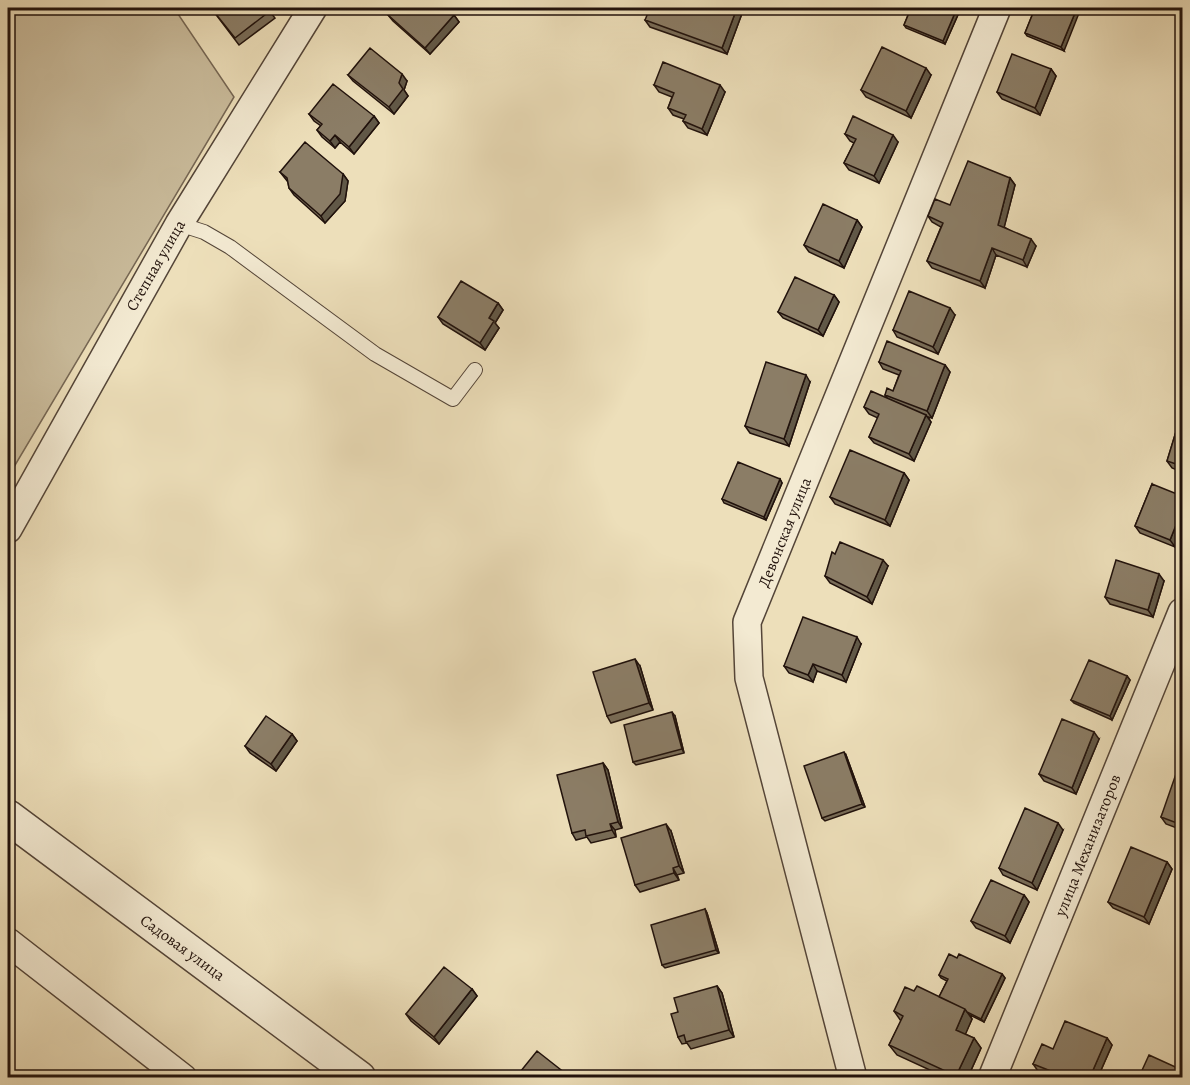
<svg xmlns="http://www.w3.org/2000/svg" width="1190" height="1085" font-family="Alegreya,serif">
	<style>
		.grass { fill: #cabc9c; stroke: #766754; stroke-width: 1.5 }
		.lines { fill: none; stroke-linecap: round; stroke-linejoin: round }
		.service-casing { stroke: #544538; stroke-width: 16 }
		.minor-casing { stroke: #544538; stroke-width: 30 }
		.tertiary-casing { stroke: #544538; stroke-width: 36 }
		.service { stroke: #f3ead2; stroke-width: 14 }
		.minor { stroke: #f3ead2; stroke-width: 27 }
		.tertiary { stroke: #f3ead2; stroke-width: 33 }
		.wall { fill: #786c58; stroke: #21120c; stroke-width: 1.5 }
		.shaded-wall { fill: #615847; stroke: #21120c; stroke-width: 1.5 }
		.building { fill: #8b7d66; stroke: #21120c; stroke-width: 1.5 }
		.labels { text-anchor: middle; stroke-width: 6; stroke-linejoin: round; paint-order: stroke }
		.street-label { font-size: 16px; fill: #21120c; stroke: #f3ead2 }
	</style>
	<rect width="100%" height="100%" fill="#eddfba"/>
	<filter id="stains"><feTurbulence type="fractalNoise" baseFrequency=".00333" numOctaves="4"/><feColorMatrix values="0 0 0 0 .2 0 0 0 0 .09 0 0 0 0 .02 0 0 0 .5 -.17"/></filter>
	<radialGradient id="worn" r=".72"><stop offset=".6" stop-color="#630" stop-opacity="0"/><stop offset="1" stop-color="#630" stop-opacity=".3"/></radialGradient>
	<path class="grass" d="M8,8H174L234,97L8,477Z"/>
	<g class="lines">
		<defs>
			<path id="service" d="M179,224L204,232L230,247L375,354L453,399L475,370"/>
			<path id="minor" d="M8,529L179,224L313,8
				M8,942L183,1078
				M853,1078L749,678L747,622L997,8
				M992,1078L1182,612"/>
			<path id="tertiary" d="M8,817L359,1078"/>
		</defs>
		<use href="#service" class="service-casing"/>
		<use href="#minor" class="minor-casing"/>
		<use href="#tertiary" class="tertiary-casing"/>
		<use href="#service" class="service"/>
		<use href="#minor" class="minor"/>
		<use href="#tertiary" class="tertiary"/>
	</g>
	<path class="wall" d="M211,8H267L275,18L239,45Z
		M744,8L727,54L650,27L645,20Z
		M911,8H961L945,44L906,28L904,25Z
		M1035,8L1064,51L1027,36L1025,33Z
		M388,15H454L459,22L430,54L393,21Z
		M1051,69L1056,76L1040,115L1002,99L997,92Z
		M348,75L407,81L404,90L408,96L394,114L353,81Z
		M931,75L911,118L866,97L861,90Z
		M654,85L725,92L707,135L688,128L683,121L684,119L673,115L668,108L672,97L659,92Z
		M309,114L374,116L379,123L354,154L340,142L335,148L322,137L317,130L321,126L314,121Z
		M845,134L898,142L879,183L849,170L844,163L854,143L850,141Z
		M280,172L343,174L348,181L345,201L325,223L294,195L289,188L288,182Z
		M1010,178L1015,185L1004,227L1036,246L1027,267L996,255L985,288L932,268L927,261L941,227L932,222L928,216Z
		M857,220L862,227L844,268L809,252L804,245Z
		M834,295L839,302L823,336L783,318L778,312Z
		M498,303L503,310L495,323L499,328L485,350L443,324L438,317Z
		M955,315L938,354L897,337L893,330Z
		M879,362L945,365L950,372L932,418L928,417L931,422L914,461L874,443L869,437L878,418L869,414L864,407L887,398L885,395L893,391L899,375L883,369Z
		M810,382L789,446L750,433L745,426Z
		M1182,412V472L1172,468L1167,461Z
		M904,473L909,480L890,526L835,504L830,497Z
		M780,479L782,483L766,520L724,503L722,499Z
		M1152,484L1175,547L1140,533L1135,526Z
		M888,566L872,604L830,583L825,576Z
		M1164,581L1153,617L1110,604L1105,597Z
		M861,644L846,682L817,671L813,682L789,673L784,666Z
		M640,666L653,710L611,723L607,716Z
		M1127,676L1130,680L1112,720L1074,703L1071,700Z
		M675,716L684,753L636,765L633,762Z
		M292,734L297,741L276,771L250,753L245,746Z
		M1099,739L1076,794L1044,781L1039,774Z
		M846,755L865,807L825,821L822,818Z
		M603,763L608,770L622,828L615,830L616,837L591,843L587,837L576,840L572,833Z
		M1182,773V830L1166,824L1161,817Z
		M1063,830L1037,890L1003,875L999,868Z
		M671,831L684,873L677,875L679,880L640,892L635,885Z
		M1167,862L1172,869L1149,924L1113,908L1108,902Z
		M1024,895L1029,902L1010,943L976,928L971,921Z
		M705,909L707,913L719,953L665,968L662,965Z
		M957,958L1002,974L1005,978L984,1022L970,1015L972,1019L965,1034L974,1038L981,1048L968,1077H945L897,1055L889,1045L901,1021L894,1011L914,991L939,997L947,981L941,978L939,975Z
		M717,986L722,993L734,1037L691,1049L687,1043L682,1044L678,1037V1012Z
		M472,989L477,996L439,1044L411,1021L406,1014Z
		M1107,1038L1112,1045L1098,1077H1055L1038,1071L1033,1064Z"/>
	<path class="shaded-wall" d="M737,8H744L727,54L722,48Z
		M957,8H961L945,44L943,41Z
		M1077,8H1081L1064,51L1061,47Z
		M454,15L459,22L430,54L425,48Z
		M926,68L931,75L911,118L906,111Z
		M1051,69L1056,76L1040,115L1035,108Z
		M402,74L407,81L404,90L408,96L394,114L389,107Z
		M720,85L725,92L707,135L702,129Z
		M374,116L379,123L354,154L349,147Z
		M335,135L340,142L335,148L330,141Z
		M893,135L898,142L879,183L874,176Z
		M343,174L348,181L345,201L325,223L321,216Z
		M1010,178L1015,185L1003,232L998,225Z
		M857,220L862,227L844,268L839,261Z
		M1031,239L1036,246L1027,267L1023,260Z
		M992,248L996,255L985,288L980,281Z
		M834,295L839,302L823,336L818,330Z
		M498,303L503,310L495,323L499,328L485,350L480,343L489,318Z
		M950,308L955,315L938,354L933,347Z
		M945,365L950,372L932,418L927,411Z
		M806,375L810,382L789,446L784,439Z
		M926,415L931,422L914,461L909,454Z
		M904,473L909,480L890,526L885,520Z
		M780,479L782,483L766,520L764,517Z
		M1182,510V529L1175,547L1170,540Z
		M883,560L888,566L872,604L867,597Z
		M1159,574L1164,581L1153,617L1148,610Z
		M857,637L861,644L846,682L842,675Z
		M635,659L640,666L653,710L649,703Z
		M813,664L817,671L813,682L808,675Z
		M1127,676L1130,680L1112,720L1110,716Z
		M672,712L675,716L684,753L682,749Z
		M1094,732L1099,739L1076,794L1072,788Z
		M292,734L297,741L276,771L271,764Z
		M844,752L846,755L865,807L862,804Z
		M603,763L608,770L622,828L618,822Z
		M1058,823L1063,830L1037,890L1032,883Z
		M610,824L615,830L616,837L612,830Z
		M666,824L671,831L684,873L679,866Z
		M1167,862L1172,869L1149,924L1144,917Z
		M673,868L677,875L679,880L674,873Z
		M1024,895L1029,902L1010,943L1005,936Z
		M705,909L707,913L719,953L716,950Z
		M1002,974L1005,978L984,1022L981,1019Z
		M717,986L722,993L734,1037L729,1030Z
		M472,989L477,996L439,1044L434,1037Z
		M965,1009L972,1019L963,1040L956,1030Z
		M974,1038L981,1048L968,1077H957L956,1076Z
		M1107,1038L1112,1045L1098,1077H1090Z"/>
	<path class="building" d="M211,8H267L270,11L235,38Z
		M394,8H446L454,15L425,48L388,15Z
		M650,8H737L722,48L645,20Z
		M911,8H957L943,41L904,25Z
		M1035,8H1077L1061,47L1025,33Z
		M882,47L926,68L906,111L861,90Z
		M370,48L402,74L399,83L403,89L389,107L348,75Z
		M1012,54L1051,69L1035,108L997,92Z
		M663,62L720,85L702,129L683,121L686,115L668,108L674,93L654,85Z
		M333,84L374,116L349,147L335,135L330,141L317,130L322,124L309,114Z
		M853,116L893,135L874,176L844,163L856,139L845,134Z
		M305,142L343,174L340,194L321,216L289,188L287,178L280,172Z
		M968,161L1010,178L998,225L1031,239L1023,260L992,248L980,281L927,261L943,223L928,216L935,199L950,205Z
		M823,204L857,220L839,261L804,245Z
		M795,277L834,295L818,330L778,312Z
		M461,281L498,303L489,318L494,321L480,343L438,317Z
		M909,291L950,308L933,347L893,330Z
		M887,341L945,365L927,411L885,395L887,388L893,391L901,371L879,362Z
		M766,362L806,375L784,439L745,426Z
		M871,391L926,415L909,454L869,437L879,414L864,407Z
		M1182,412V466L1167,461Z
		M850,450L904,473L885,520L830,497Z
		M738,462L780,479L764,517L722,499Z
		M1152,484L1182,496V510L1170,540L1135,526Z
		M840,542L883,560L867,597L825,576L832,552L835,554Z
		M1116,560L1159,574L1148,610L1105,597Z
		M803,617L857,637L842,675L813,664L808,675L784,666Z
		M635,659L649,703L607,716L593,672Z
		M1089,660L1127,676L1110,716L1071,700Z
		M672,712L682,749L633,762L624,725Z
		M266,716L292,734L271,764L245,746Z
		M1062,719L1094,732L1072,788L1039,774Z
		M844,752L862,804L822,818L804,766Z
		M603,763L618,822L610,824L612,830L586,836L585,830L572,833L557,775Z
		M1177,771L1182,773V825L1161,817Z
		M1025,808L1058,823L1032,883L999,868Z
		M666,824L679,866L673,868L674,873L635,885L621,838Z
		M1131,847L1167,862L1144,917L1108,902Z
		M991,880L1024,895L1005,936L971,921Z
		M705,909L716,950L662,965L651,925Z
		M949,954L957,958L959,954L1002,974L981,1019L967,1012L965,1009L939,997L948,979L939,975Z
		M444,967L472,989L434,1037L406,1014Z
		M717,986L729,1030L686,1042L684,1035L678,1037L671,1014L678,1012L674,998Z
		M917,986L965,1009L956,1030L974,1038L956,1076L889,1045L903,1016L894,1011L905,987L914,991Z
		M1065,1021L1107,1038L1090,1077H1066L1033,1064L1042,1044L1053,1049Z
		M537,1051L570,1077H516Z
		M1149,1055L1182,1070V1077H1139Z"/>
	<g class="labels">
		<g class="street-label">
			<text transform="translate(155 265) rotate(-60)" y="6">Степная улица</text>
			<text transform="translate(784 532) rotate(-68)" y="6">Девонская улица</text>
			<text transform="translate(1087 845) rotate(-68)" y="6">улица Механизаторов</text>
			<text transform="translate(183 947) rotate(36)" y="6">Садовая улица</text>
		</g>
	</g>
	<rect width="1190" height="1085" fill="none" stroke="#eddfba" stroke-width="30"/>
	<rect x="9" y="9" width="1172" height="1067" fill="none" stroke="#21120c" stroke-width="3"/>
	<rect x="15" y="15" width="1160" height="1055" fill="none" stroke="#21120c" stroke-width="1.5"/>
	<rect width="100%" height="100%" filter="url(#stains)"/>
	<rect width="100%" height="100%" fill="url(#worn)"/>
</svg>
